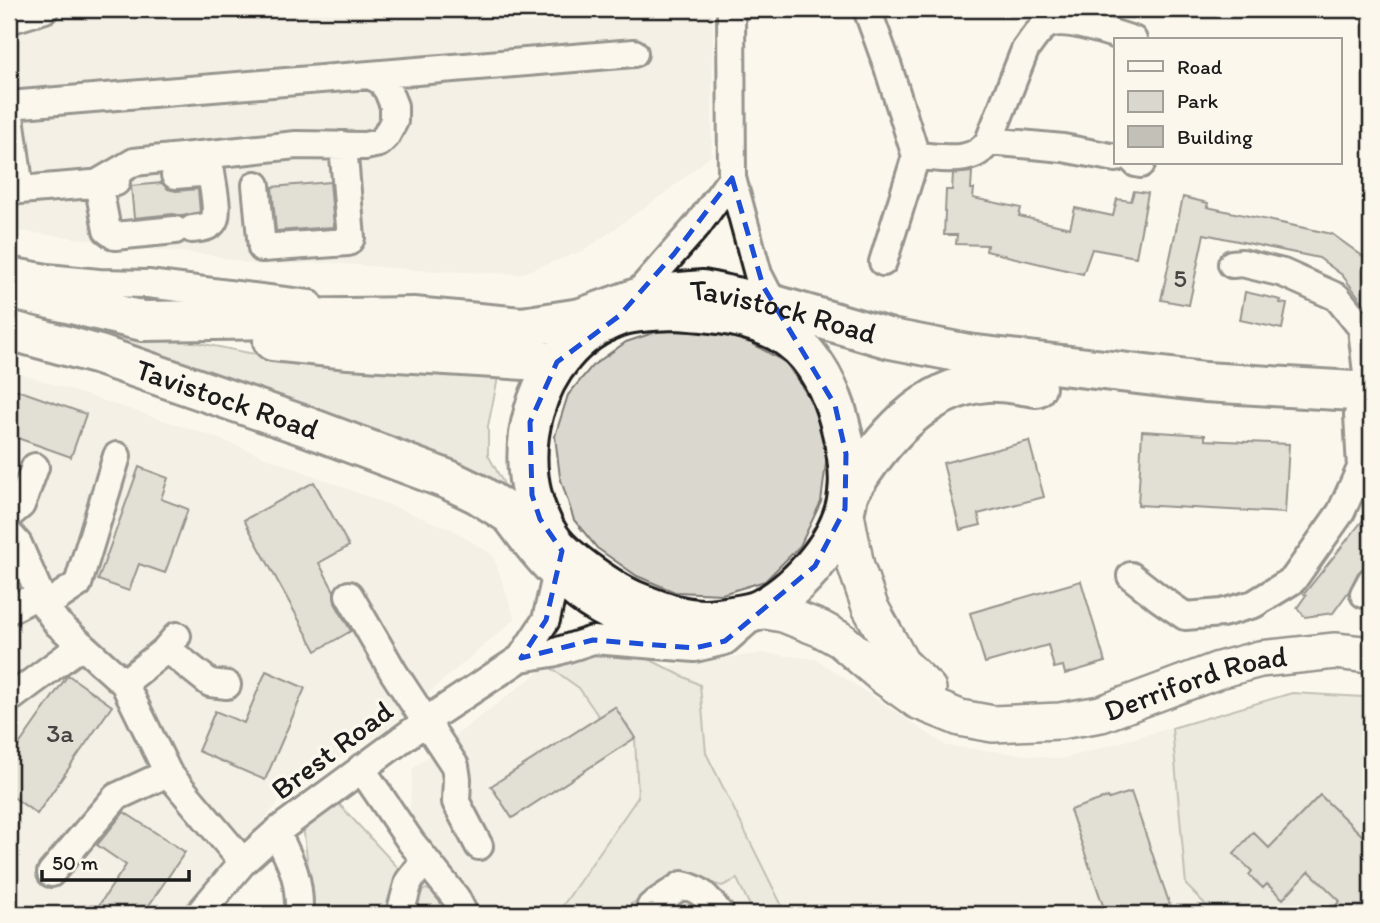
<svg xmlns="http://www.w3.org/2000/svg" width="1380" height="923" font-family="Itim,sans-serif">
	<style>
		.built { fill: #eae6dc }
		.green { fill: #dad7ce; stroke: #7b7a75; stroke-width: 2 }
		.building { fill: #c3c0b8; stroke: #1c1c1c; stroke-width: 2 }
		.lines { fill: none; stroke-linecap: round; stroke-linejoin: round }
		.minor-casing { stroke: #1c1c1c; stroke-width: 32 }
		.major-casing { stroke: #1c1c1c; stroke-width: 40 }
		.highway-casing { stroke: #1c1c1c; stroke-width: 44 }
		.minor { stroke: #fbf7ec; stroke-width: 26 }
		.major { stroke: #fbf7ec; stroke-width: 35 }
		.highway { stroke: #fbf7ec; stroke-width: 38 }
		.marked { fill: none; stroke: #1d4ed8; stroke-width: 5; stroke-dasharray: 14 9; stroke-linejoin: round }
		.labels { text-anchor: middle; stroke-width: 7; stroke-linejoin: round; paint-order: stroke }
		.number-label { font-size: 26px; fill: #464543 }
		.street-label { font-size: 30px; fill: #1c1c1c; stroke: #fbf7ec }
	</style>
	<rect width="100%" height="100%" fill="#fbf7ec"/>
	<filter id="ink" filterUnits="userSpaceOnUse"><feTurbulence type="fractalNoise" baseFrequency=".0143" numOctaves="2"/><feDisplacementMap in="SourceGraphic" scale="14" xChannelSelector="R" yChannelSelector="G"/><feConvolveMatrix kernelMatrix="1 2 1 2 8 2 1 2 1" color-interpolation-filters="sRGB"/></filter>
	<g filter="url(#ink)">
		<path class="built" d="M9,9H713L712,155L665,193L585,250L520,274L415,270L331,263L254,265L212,255L118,247L98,241L9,230Z
			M9,370L212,436L451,529L493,555L515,619L384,731L291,789L207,884L186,914H9Z
			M762,653L816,659L947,746L1062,759L1292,693L1364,697L1371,700V914H389L406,853L413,768L540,671L668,666Z"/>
		<path class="green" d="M9,305L249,353L499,373L488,426V455L510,495L407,441L95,331Z
			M668,328L710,330L751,343L786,363L817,409L827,455L821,502L800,546L765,581L722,594L675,592L637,576L597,548L574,520L560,477L555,436L568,395L592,366L626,342Z
			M598,650L633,651L700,685L706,753L786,914H754L737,879L722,886C680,874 668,885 631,904L630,914H557L638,797L635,738L615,707L599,717L579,688L544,663Z
			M1292,693L1364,697L1371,700V844L1320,795L1269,848L1253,833L1234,853L1252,871L1249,875L1263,888L1267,884L1283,898L1327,851L1340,901L1328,914H1215L1186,885L1172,728Z
			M339,804L401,871L389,914H314L303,826Z
			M426,889L433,892L450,914H413C414,903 416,895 426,889Z"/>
		<path class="building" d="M972,172L971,189H974L973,198L1021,208L1019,216L1070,228L1075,208L1113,216L1117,199L1131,201L1134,191L1148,193L1136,257L1092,249L1083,274L986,251L987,245L956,244L957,235H944L946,190H952L953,174Z
			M330,182L334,227L276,231L272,187Z
			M162,183L168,189L176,191L198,189L200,212L183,216L173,214L134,218L131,186Z
			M1183,197L1208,203L1207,207L1332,234L1368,260L1364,266L1371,277V313L1342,275L1319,258L1204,234L1189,305L1161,300Z
			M1245,292L1281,300L1280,303L1287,304L1282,329L1240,320Z
			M9,387L86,414L71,457L9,435Z
			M1142,431L1205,435V440L1289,444L1285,513L1138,505Z
			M1029,441L1044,497L978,514L981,525L960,530L943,463Z
			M139,467L168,478L161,499L188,509L165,573L139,564L129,591L98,580Z
			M314,482L349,546L319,563L334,591L335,603L351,631L316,651L244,520Z
			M1371,510V562L1358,573L1349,591L1333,613L1305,617L1297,608L1306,595L1304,594Z
			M1081,581L1105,662L1065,674L1063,666L1054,668L1048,645L985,663L970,613Z
			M266,671L305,688L265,780L198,751L215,711L244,723Z
			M68,675L112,706L37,814L9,794V759Z
			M615,707L635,738L512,818L491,786Z
			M1131,792L1173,914H1106L1070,810L1108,797L1109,799Z
			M1320,795L1371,844V914H1328L1340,901L1309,871L1283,899L1267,884L1263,888L1249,875L1252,871L1234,854L1253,832L1269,848Z
			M124,812L185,852L143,914H93L126,865L97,845Z"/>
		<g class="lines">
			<defs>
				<path id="minor" d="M731,9L732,178L758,274L778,313
					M867,9L888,67L916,156L883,262
					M9,20L45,9
					M9,105L634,53
					M9,110L20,190L9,191
					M989,141L1063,148L1116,158
					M916,156C941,157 973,166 989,141L1025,50C1031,42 1038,30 1047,25C1066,15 1112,34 1133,40
					M1136,163L1141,164
					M175,175L211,172C212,183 220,214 213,222C208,228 199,228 192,229
					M98,183L134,162L296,145L365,146L379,143L386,136L394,121V106L388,91L381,81L370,75
					M98,183L107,230L115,236L175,230
					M256,185L262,248L348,242L351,238L343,145
					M20,190L116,182
					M1232,264L1242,263L1283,273L1337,297L1362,328L1369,392
					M9,271L47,278L99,283L148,284L309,304
					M631,301L697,226L732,178
					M9,515L21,505L35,467
					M509,522C555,586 609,640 694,631
					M9,534L18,544L45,606L57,623L124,683L168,773L243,862
					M1131,576L1159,598L1185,616L1222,613L1254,604L1293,580L1341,512L1361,468L1358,415
					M1364,594L1371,581
					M349,595L394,673L455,766L457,779L456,802L479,846
					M45,606L78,584L117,456
					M9,610L40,594
					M164,651L176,656L210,683L227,685
					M521,658L552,653L593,640L695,648L725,641L757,613
					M124,683L164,651L177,636
					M12,697L82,645
					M361,768L411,842L456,898L464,914
					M276,832C292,864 300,878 299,914
					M51,873L116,797L168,773
					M199,914L243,862L276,832L436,714L521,658L546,620L562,551
					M400,914L409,881L425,860
					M648,914L651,906L682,885C702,889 708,899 720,914"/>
				<g id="major">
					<path d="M845,509L856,566L870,607L901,663L928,689"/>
					<path id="s1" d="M761,610L783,614L821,629L841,640L883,676L918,701L960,718L993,724L1060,721L1101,714L1219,670L1260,659L1335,651L1371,655"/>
				</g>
				<g id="highway">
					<path id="s2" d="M9,289L143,321L413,317L522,327L581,318L646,295L703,290L774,305L891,339L968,354L1205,382L1371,392"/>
					<path d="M675,310C712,312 760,316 791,340C815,357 832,392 839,420C845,443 851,469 848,493C844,538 801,587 763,608C751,615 730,616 717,618C688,622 662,612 635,601C613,592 565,559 551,539C502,466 532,348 617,317C635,310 656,311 675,310Z"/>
					<path id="s3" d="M9,330L99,355L308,427L449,480L478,494L552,541"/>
					<path d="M273,341L349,349L557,362"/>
					<path d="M849,492C880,442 923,387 987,382C1003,381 1021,385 1036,387"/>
				</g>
			</defs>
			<use href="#minor" class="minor-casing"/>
			<use href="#major" class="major-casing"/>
			<use href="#highway" class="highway-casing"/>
			<use href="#minor" class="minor"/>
			<use href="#major" class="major"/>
			<use href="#highway" class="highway"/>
		</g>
	</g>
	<path d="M0 0H1380V923H0ZM732,178L763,286L835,405L846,454L845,509L815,566L725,641L695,648L593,640L521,658L546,620L562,551L540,519L532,495L530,422L557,362L619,316L674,254Z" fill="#fbf7ec" fill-opacity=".55" fill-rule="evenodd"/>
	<path class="marked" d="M732,178L763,286L835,405L846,454L845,509L815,566L725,641L695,648L593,640L521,658L546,620L562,551L540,519L532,495L530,422L557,362L619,316L674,254Z"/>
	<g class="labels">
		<g class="number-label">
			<text x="1180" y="287">5</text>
			<text x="60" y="742">3a</text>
		</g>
		<g class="street-label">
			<text dy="10" stroke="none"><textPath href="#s2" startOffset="786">Tavistock Road</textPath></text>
			<text dy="10" stroke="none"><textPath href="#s3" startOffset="229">Tavistock Road</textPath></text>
			<text dy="10" stroke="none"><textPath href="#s1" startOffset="472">Derriford Road</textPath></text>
			<text transform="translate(332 750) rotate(-37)" y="10">Brest Road</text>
		</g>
	</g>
	<rect width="1380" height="923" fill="none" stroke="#fbf7ec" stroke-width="35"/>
	<rect x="18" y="18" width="1345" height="888" fill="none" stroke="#1c1c1c" stroke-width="2.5" filter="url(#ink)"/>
	<rect x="1114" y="38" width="228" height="126" fill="#fbf7ec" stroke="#a29f99" stroke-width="2"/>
	<rect x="1128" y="61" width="35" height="10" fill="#fbf7ec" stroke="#a29f99" stroke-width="2"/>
	<text x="1177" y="74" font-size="21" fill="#1c1c1c">Road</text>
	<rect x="1128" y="91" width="35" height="21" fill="#dad7ce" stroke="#a29f99" stroke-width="2"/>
	<text x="1177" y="108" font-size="21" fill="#1c1c1c">Park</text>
	<rect x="1128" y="126" width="35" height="21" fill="#c3c0b8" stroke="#a29f99" stroke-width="2"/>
	<text x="1177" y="144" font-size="21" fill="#1c1c1c">Building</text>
	<path d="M42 870v10h147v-10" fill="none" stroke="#1c1c1c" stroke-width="3.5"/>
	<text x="52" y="870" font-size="21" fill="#1c1c1c" stroke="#fbf7ec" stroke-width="5" paint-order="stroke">50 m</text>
</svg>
